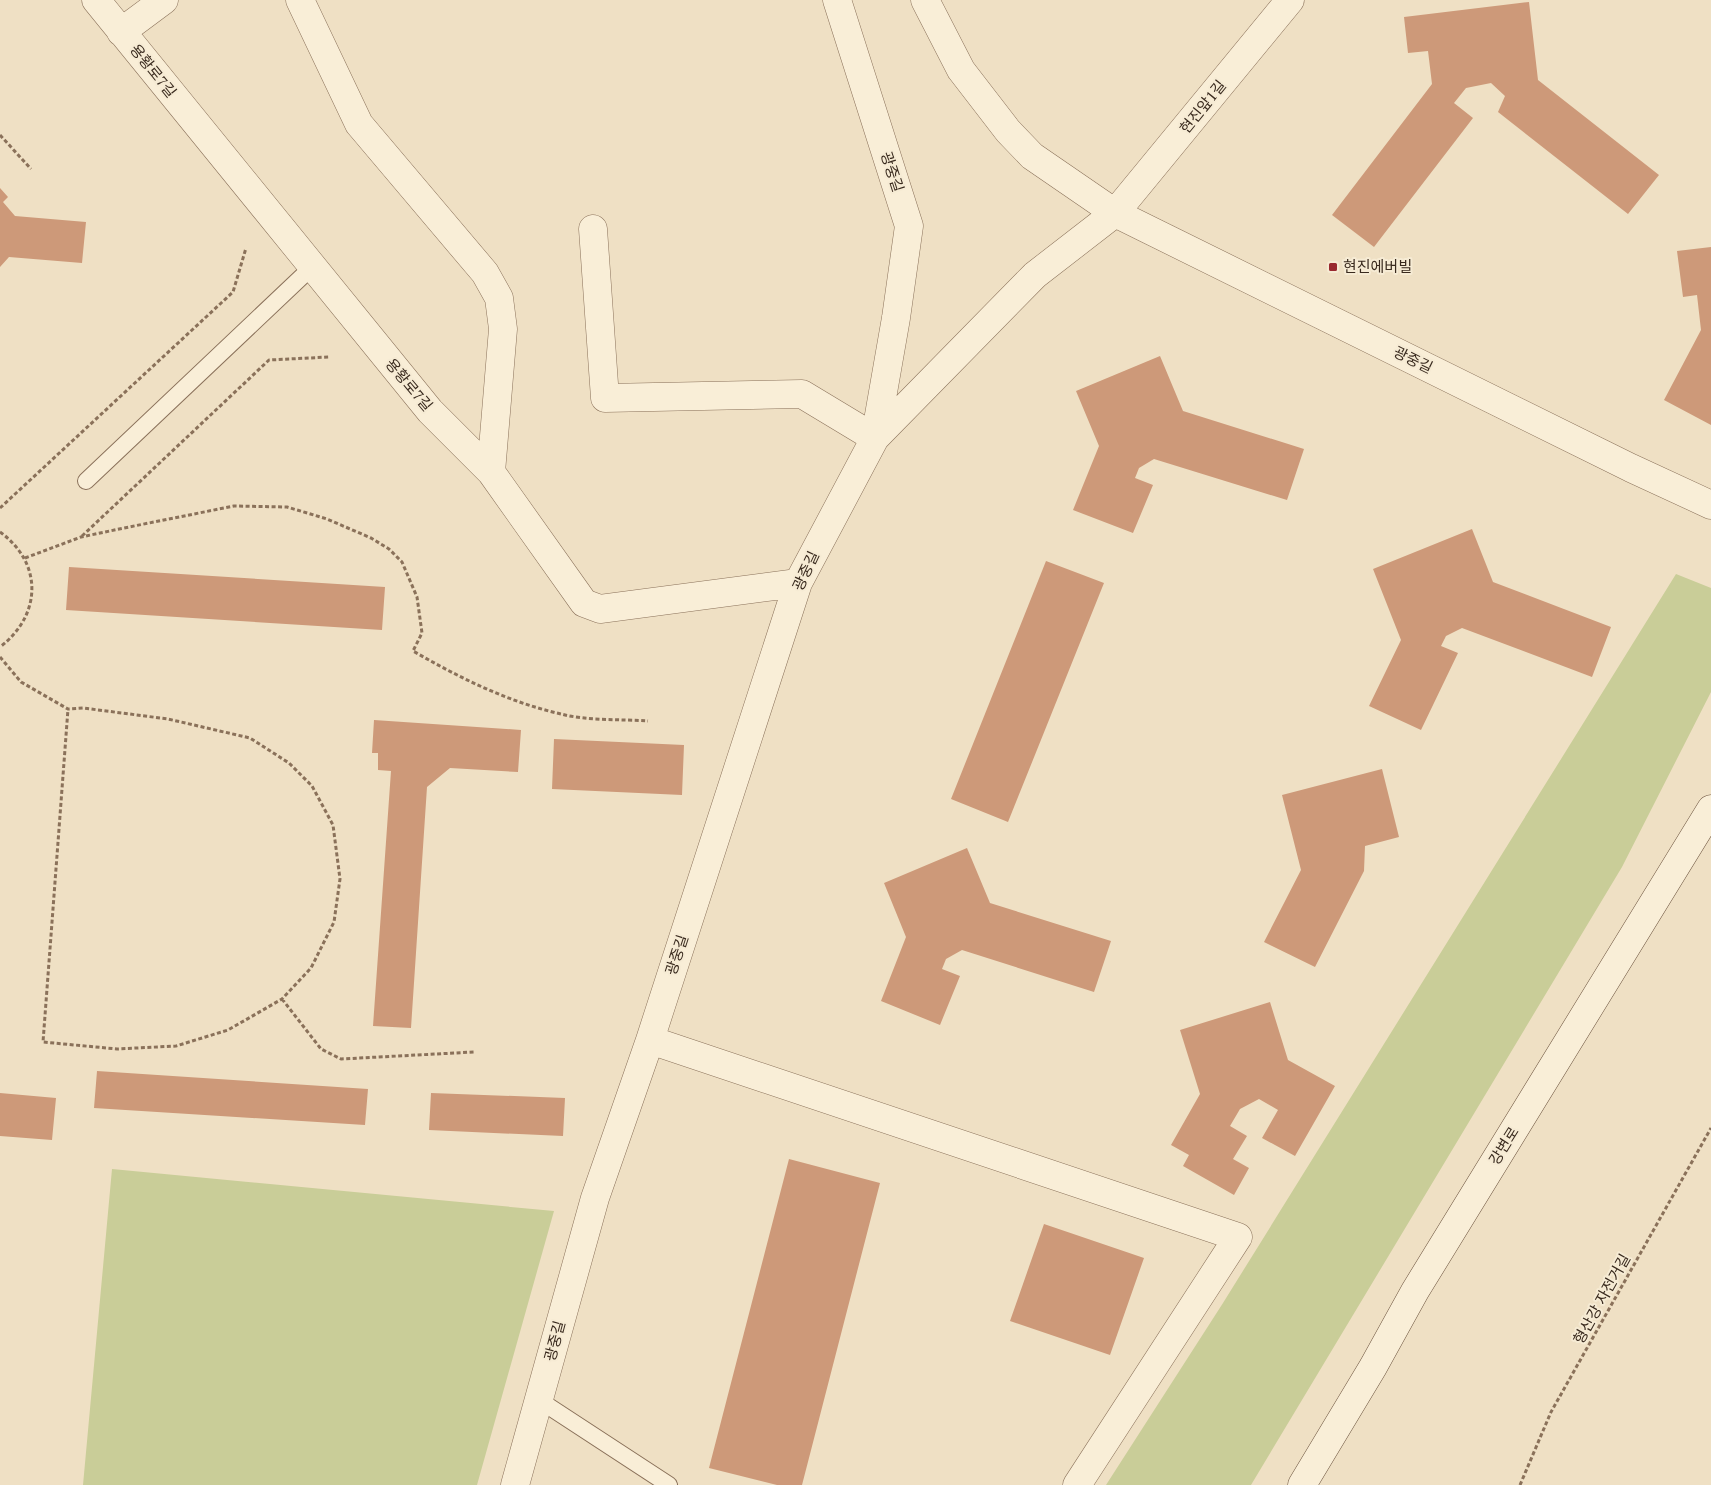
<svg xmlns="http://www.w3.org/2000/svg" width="1711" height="1485" font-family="'PT Serif','Noto Sans KR',serif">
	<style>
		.green { fill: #c9cd98 }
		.building { fill: #cd9979 }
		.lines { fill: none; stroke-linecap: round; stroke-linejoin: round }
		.lane-casing { stroke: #8a715a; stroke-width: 18 }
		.street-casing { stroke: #8a715a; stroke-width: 29 }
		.secondary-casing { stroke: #6b523d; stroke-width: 29 }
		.path { stroke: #8a715a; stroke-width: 3; stroke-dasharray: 4 2.5; stroke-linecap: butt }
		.lane { stroke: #f9eed7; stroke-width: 16 }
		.street { stroke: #f9eed7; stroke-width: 28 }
		.secondary { stroke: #f9eed7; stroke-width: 28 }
		.poi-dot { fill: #99292f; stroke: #f6ebd4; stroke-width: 2 }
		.labels { text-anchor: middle; stroke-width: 4; stroke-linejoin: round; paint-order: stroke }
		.street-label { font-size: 15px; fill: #392a1e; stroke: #f6ebd4 }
		.poi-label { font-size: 15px; fill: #392a1e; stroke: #f6ebd4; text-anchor: start }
	</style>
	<rect width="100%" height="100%" fill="#efe0c4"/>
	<path class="green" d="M1676,574L1711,588V692L1622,867L1251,1485H1106L1223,1303Z
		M112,1169L554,1211L477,1485H83Z"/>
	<path class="building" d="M1529,2L1538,80L1659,175L1628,214L1498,112L1505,96L1491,83L1466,88L1454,103L1473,118L1374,247L1332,215L1432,84L1428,51L1408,53L1404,17Z
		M0,188L8,197L3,202L15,216L86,222L82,263L9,257L0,267Z
		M1711,247V425L1664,400L1701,330L1697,295L1683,297L1677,251Z
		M1160,356L1183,411L1304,449L1287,500L1154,459L1139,468L1135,478L1153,485L1133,533L1073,510L1099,446L1076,391Z
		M1472,529L1493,582L1611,627L1592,677L1462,628L1446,636L1441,646L1458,653L1421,730L1369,706L1401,640L1373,569Z
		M1046,561L1104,583L1008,822L951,799Z
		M69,567L385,587L382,630L66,610Z
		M374,720L521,730L518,772L450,768L427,787L411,1028L373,1026L391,771L378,770V753H372Z
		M554,739L684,745L682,795L552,789Z
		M1382,769L1399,837L1365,846L1364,871L1315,967L1264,942L1301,870L1282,795Z
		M967,848L990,903L1111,941L1094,992L962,950L946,959L942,969L960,976L940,1025L881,1001L906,937L884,883Z
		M1270,1002L1288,1060L1335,1086L1295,1156L1262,1138L1278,1110L1259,1099L1240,1109L1230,1126L1247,1136L1233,1159L1249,1168L1234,1195L1183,1166L1189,1155L1171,1145L1200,1094L1180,1030Z
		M97,1071L368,1089L365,1125L94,1108Z
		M0,1093L56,1098L52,1140L0,1136Z
		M431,1093L565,1098L563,1136L429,1130Z
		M789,1159L880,1183L802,1485H777L709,1468Z
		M1044,1224L1144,1258L1110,1355L1010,1321Z"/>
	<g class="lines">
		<defs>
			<path id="lane" d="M86,481L312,267
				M539,1400L669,1485"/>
			<path id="street" d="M96,0L430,411L491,472L584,603L600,609L798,583
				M300,0L359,124L485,273L499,298L503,329L491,472
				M925,0L961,70L1008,131L1032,156L1115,213L1631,468L1711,505
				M121,32L164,0
				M593,229L605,398L802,394L875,438L896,318L909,226L837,0
				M650,1040L1238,1237L1077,1485
				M515,1485L595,1198L650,1040L798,583L875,438L1035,275L1115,213L1290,0"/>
			<path id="secondary" d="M1302,1485L1373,1367L1415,1291L1711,809"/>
		</defs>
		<use href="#lane" class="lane-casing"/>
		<use href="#street" class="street-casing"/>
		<use href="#secondary" class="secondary-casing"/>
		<path class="path" d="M0,135L31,169
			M0,508L233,292L246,248
			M0,532C43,563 42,615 0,647
			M82,536L269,360L329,357
			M25,558L81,537L124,528L234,506L287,507L327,519L371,538L389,549L402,562L417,597L422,633L413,651C460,678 508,702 561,714C587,721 621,719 648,721
			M0,657L21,682L68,709L83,708L168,719L250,738L289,763L312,786L333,825L340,879L334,922L311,968L282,999L228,1030L176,1046L117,1049L43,1042L68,709
			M282,999L321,1049L341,1059L474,1052
			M1520,1485L1551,1412L1711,1128"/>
		<use href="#lane" class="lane"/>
		<use href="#street" class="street"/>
		<use href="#secondary" class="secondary"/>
	</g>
	<rect class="poi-dot" x="1328" y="262" width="10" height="10" rx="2.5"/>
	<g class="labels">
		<g class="street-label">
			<text transform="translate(153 71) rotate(51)" y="5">용황로7길</text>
			<text transform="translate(1203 107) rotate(-51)" y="5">현진앞1길</text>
			<text transform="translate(892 172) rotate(72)" y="5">광중길</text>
			<text transform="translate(1413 360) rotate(26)" y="5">광중길</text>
			<text transform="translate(409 385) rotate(50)" y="5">용황로7길</text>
			<text transform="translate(806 571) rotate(-65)" y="5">광중길</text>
			<text transform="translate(677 955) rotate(-72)" y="5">광중길</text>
			<text transform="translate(1504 1146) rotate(-58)" y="5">강변로</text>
			<text transform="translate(1602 1299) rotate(-61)" y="5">형산강 자전거길</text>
			<text transform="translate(555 1341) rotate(-75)" y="5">광중길</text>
		</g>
		<g class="poi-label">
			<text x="1343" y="272">현진에버빌</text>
		</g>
	</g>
</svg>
